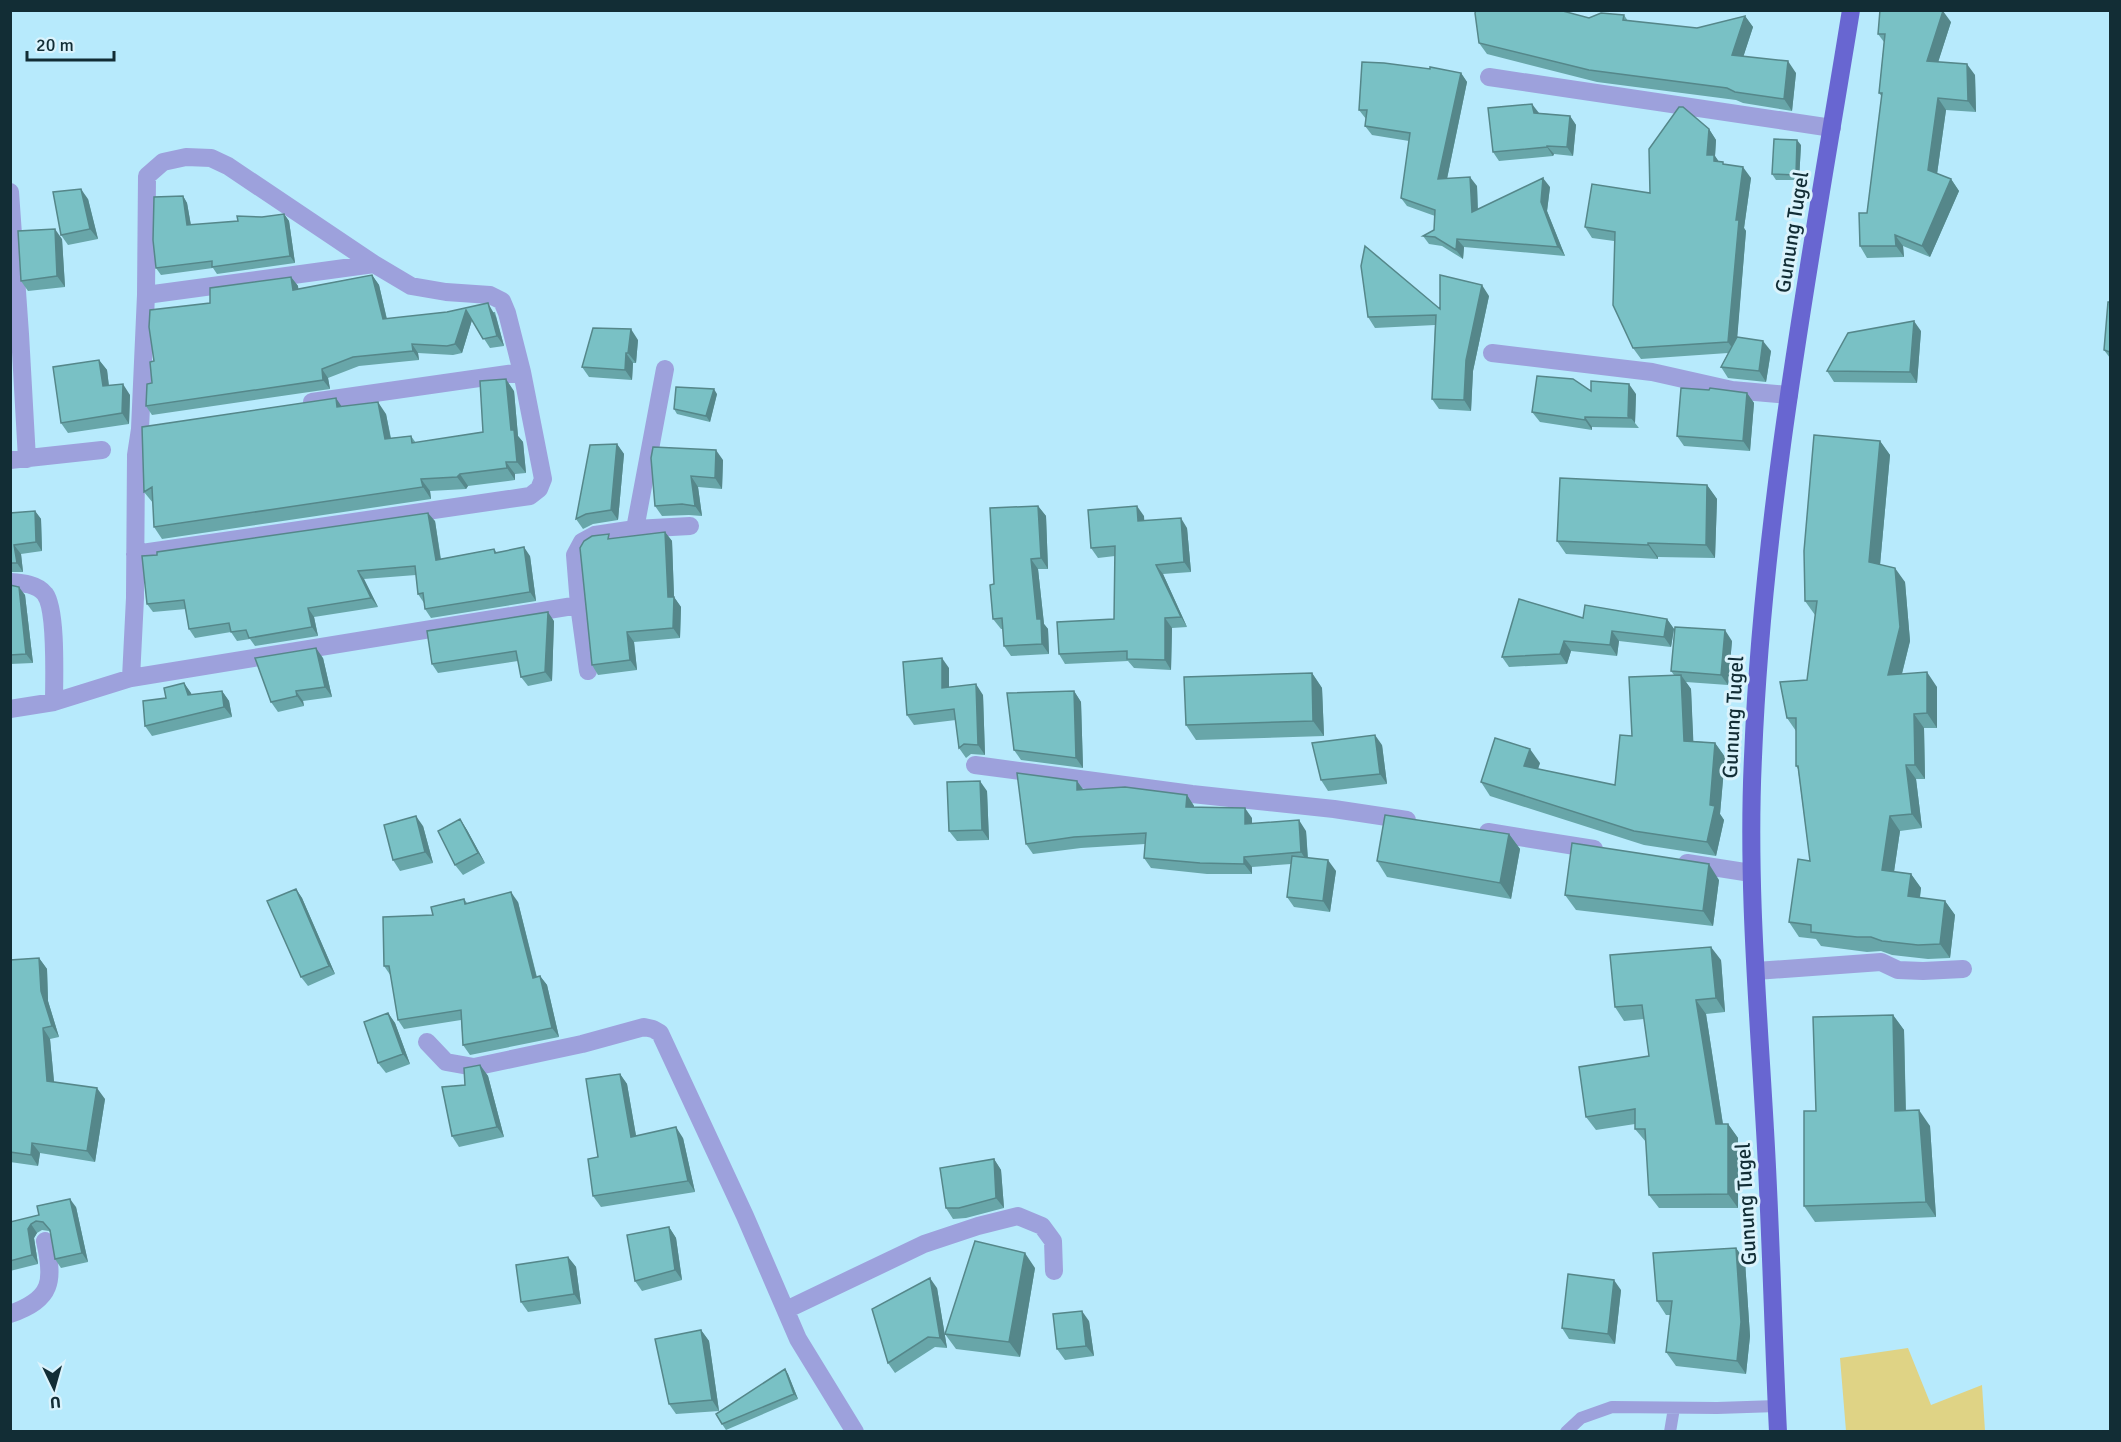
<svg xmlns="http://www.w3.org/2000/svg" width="2121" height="1442" font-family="Signika,sans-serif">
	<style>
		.green { fill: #dfd385 }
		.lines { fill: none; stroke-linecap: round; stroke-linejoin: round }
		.lane { stroke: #9da1dc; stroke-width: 12 }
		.street { stroke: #9da1dc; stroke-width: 18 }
		.primary { stroke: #6866d1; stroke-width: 18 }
		.wall { fill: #68a6a9 }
		.shaded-wall { fill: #55878a }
		.building { fill: #79c1c5; stroke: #55878a; stroke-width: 1.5 }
		.labels { text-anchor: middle; stroke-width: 6; stroke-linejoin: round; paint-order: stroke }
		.street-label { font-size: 21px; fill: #122d35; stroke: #daf3fc }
	</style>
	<rect width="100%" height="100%" fill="#b7eafc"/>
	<path class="green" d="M1908,1348L1931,1405L1982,1385L1985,1431H1846L1840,1358Z"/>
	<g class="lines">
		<path class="lane" d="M1566,1432L1581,1418L1612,1407L1717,1408L1777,1406
			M1670,1432L1674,1408"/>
		<path class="street" d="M1489,77L1832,128
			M10,192L20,334
			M146,295L374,264
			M10,335L20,334L27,459
			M1492,353L1652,372L1732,390L1789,395
			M10,460L102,450
			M635,529L665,369
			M135,554L530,496L539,489L543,479L522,372L312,402
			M10,582C23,583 37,584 45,594C57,610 54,680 54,702
			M579,605L588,671
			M131,678L135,598L136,455L140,429L146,295L147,176L163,162L186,157L211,158L228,166L374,264L411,286L446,292L490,295L502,301L507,313L522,372
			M10,709L54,702L131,678L579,605L575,555L582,542L595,535L635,529L690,526
			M975,765L1192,794L1334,809L1407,820
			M1488,832L1594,849
			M1687,863L1751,873
			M1756,971L1881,962L1898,970L1923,971L1963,969
			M427,1042L446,1062L474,1067L582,1044L644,1027L653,1029L660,1033L745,1216L798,1339L855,1432
			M786,1310L924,1244L978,1226L1018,1216L1042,1226L1053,1241L1054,1271
			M10,1314C53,1299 54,1281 45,1241"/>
		<path class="primary" d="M1778,1432C1773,1331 1771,1231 1765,1130C1758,1006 1747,882 1753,757C1763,507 1811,257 1851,10"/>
	</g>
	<path class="wall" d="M1624,15L1628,21L1697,28L1745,16L1753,27L1743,57L1796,73L1792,111L1743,103L1736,100L1597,82L1487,54L1479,43L1589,18Z
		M1951,22L1938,62L1975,75L1976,112L1946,110L1937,174L1951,179L1959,191L1930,257L1903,246L1904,257L1867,258L1860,246L1867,213L1882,97L1879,93L1884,42L1878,34Z
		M1461,73L1467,82L1447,179L1477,186L1478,209L1550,187L1547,211L1565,256L1464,247L1463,259L1442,246L1429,244L1423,236L1434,230L1435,216L1407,206L1401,198L1409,141L1372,135L1365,126L1366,119L1359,110Z
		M1539,113L1570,116L1576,125L1573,156L1554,154L1553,156L1499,161L1493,152Z
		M1709,129L1716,140L1715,156L1718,161L1751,178L1744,228L1746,231L1737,337L1771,351L1766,382L1728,378L1721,367L1728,353L1641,359L1633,348L1614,241L1592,238L1585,227L1650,193Z
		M1801,145L1799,180H1776L1772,174Z
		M183,196L187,203L191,225L238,221L284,214L289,221L295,263L217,274L213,268L161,275L156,268Z
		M88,199L98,239L68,245L61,235Z
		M62,239L65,287L28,291L21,281Z
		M372,275L379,285L387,319L495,312L504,346L490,348L472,320L462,353L453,355L418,353L419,360L359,366L328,378L330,389L152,415L146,406L152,383L154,361L210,303L291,277L298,286V289Z
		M1489,296L1473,371L1471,411L1439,409L1432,399L1435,325L1375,328L1368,317L1440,309Z
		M2110,302V358L2104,350Z
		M1921,331L1917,383L1834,382L1827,371Z
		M638,340L636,363H633L632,380L589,377L582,367Z
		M99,360L107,370L109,386L130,395L129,424L68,433L61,423Z
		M514,391L518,436L523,442L526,473L515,474V480L468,486L466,489L430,491L431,499L162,539L154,527L153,503L144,492L142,427L342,406L386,414L391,438L411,436L416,443L483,432Z
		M1591,391L1636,394L1635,423L1639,428L1592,427V430L1540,422L1532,412Z
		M1747,393L1754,403L1750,451L1684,446L1677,436Z
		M717,394L710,422L677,414L674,409Z
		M1880,441L1890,455L1880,565L1905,582L1910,641L1902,674L1937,687V728H1924L1925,779H1916L1922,828L1900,831L1894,872L1911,874L1921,888L1920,898L1945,901L1955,915L1950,958L1928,959L1892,955L1881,951L1867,952L1821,946L1816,939L1799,937L1789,922L1810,861L1798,769L1796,766V731L1787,718L1807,680L1815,615L1805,601Z
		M617,444L624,454L618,520L593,524L583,529L576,519Z
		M651,458L723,460L722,489L698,487L702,516L689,515L662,516L655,506Z
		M1707,485L1717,499L1715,558L1658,557V559L1566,554L1557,541Z
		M1038,506L1046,516L1048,569H1038L1044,624L1048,629L1049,654L1011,656L1004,646L1003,629H1001L993,619L994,584Z
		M35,511L41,519L42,551L21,554L23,572H10V513Z
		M1144,516V521L1187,528L1191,572L1163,574L1187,627L1172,628L1171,670L1134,668L1128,661L1065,664L1059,654L1114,619L1115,556L1098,558L1091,548Z
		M435,521L441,559L494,549L497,553L530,556L536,601L431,618L425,609L424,603L418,594L416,575L364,579L378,607L314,617L318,636L255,646L250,639L237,641L231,632L195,638L189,629L186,609L153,612L147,604Z
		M665,532L672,541L674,597L681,607L680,638L634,642L637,670L598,675L592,665L612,539Z
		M10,585L25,595L33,663L10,664Z
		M1583,618L1667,619L1674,629L1671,647L1619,641L1617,656L1571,651L1567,664L1509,667L1502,657Z
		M554,621L552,681L528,686L521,677L518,661L438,673L432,664Z
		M1732,641L1728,685L1686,682L1691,689L1693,741L1715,743L1725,757L1720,814L1724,820L1716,856L1644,845L1490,796L1481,782L1540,763L1538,769L1615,785L1632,736L1674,675L1671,671Z
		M323,658L332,697L303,701L304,706L278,712L271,702Z
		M949,668V687L983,695L985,755L971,754L966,758L959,748L956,720L914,725L907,715Z
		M1312,673L1322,688L1324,736L1196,740L1186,725Z
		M184,683L192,695L222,691L229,701L232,717L152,736L145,726L166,698Z
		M1074,691L1081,702L1083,768L1021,760L1014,750Z
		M1382,745L1387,784L1328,791L1321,780Z
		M1077,781L1083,789L1187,795L1194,806V807L1252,818V823L1306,831L1308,858L1336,871L1330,912L1294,907L1287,897L1291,864L1252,867V874H1207L1151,868L1144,858L1145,844L1081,848L1033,854L1026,844Z
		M987,791L989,840L957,841L949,831Z
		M460,819L467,830L485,863L463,875L455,865Z
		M423,826L433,863L400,871L393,860Z
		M1509,834L1520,849L1511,899L1387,877L1377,861Z
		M1719,880L1713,926L1576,910L1565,895Z
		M296,889L302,898L335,974L308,986L301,977Z
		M464,899L467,903L518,902L537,977L540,976L547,985L559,1037L470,1055L463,1045L461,1020L404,1029L398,1020L391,976L384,966L433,915Z
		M39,958L47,969L48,1001L59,1037L50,1039L54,1082L105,1099L95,1162L40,1153L38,1166L10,1162V960Z
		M1721,960L1725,1012L1706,1014L1723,1124H1728L1738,1138V1208H1659L1649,1195L1646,1142L1635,1129V1124L1596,1130L1586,1117L1649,1056L1644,1019L1624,1021L1615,1007Z
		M388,1013L395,1023L410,1064L386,1073L378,1063Z
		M1893,1015L1904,1030L1906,1111L1930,1126L1936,1217L1815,1222L1804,1206L1816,1111Z
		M480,1065L488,1076L504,1137L459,1147L452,1136Z
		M620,1074L627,1084L636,1136L683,1138L695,1192L601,1207L593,1196L598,1157Z
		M994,1159L1001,1170L1004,1208L966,1218L953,1219L946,1208Z
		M76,1207L88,1262L61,1268L55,1259L50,1232L49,1231L42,1230L37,1233L34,1238L38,1264L10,1271V1222Z
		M669,1227L676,1238L682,1280L642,1291L635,1281Z
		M1736,1248L1745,1261L1750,1336L1746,1374L1676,1366L1666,1352L1671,1315H1666L1657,1301Z
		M568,1257L576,1267L581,1304L528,1312L521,1302Z
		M1035,1268L1020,1357L956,1349L945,1334Z
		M937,1288L947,1348L935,1347L895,1373L888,1363Z
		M1621,1290L1615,1344L1569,1339L1562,1328Z
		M1089,1321L1094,1356L1065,1360L1057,1349Z
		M701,1330L709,1341L719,1411L676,1414L669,1404Z
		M785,1369L788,1374L798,1399L726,1430L722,1424Z"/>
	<path class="shaded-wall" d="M1943,11L1951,22L1935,72L1927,61Z
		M1745,16L1753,27L1740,67L1732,55Z
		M1788,61L1796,73L1792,111L1784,99Z
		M1967,64L1975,75L1976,112L1968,101Z
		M1461,73L1467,82L1445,188L1438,179Z
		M1938,98L1946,110L1936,181L1928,170Z
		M1532,104L1539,113H1534Z
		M1570,116L1576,125L1573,156L1567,147Z
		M1709,129L1716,140L1715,156L1722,166L1707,155Z
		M1797,140L1801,145L1799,180L1796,175Z
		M1547,146L1554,154L1553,156L1547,147Z
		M1743,167L1751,178L1744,228L1746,231L1736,353L1728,342L1736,220Z
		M1470,177L1477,186L1478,221L1472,212Z
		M1543,178L1550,187L1547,211L1565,256L1558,247L1541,202Z
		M1951,179L1959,191L1930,257L1922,246Z
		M81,189L88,199L98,239L90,229Z
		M183,196L187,203L192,232L187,225Z
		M284,214L289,221L295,263L290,256Z
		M55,229L62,239L65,287L57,276Z
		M1895,235L1903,246L1904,257L1896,246Z
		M1457,239L1464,247L1463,259L1456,250Z
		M372,275L379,285L389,329L383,319Z
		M291,277L298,286L300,299L293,290Z
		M1482,285L1489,296L1473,371L1471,411L1464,400L1466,360Z
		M488,303L496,317L504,346L497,336Z
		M466,310L472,320L462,353L455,344Z
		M1914,321L1921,331L1917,383L1910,372Z
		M631,329L638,340L636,363L628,353Z
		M1763,341L1771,351L1766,382L1759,371Z
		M412,344L418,353L419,360L413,351Z
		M626,353L633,363L632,380L625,370Z
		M99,360L107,370L110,396L103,386Z
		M322,369L328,378L330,389L323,380Z
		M506,379L514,391L518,436L523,442L526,473L517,462L511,430Z
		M123,384L130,395L129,424L122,413Z
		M1629,384L1636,394L1635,423L1631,418L1628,416Z
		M714,389L717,394L710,422L706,416Z
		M1747,393L1754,403L1750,451L1743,441Z
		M336,398L344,410L337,407Z
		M378,402L386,414L393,451L385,439Z
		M1585,417L1592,427V430L1585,420Z
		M1880,441L1890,455L1879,576L1869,562Z
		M617,444L624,454L618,520L611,510Z
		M716,450L723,460L722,489L715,478Z
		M506,462L515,474V480L507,468Z
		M460,474L468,486L466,489L457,477Z
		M691,476L698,487L702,516L695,506Z
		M421,479L430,491L431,499L423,487Z
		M1707,485L1717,499L1715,558L1706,545Z
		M1038,506L1046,516L1048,569L1041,558Z
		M1137,506L1144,516L1145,531L1138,521Z
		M35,511L41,519L42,551L36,542Z
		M428,513L435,521L442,569L436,560Z
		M1181,518L1187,528L1191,572L1184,562Z
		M665,532L672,541L674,597L681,607L680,638L673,628L668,597Z
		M1648,543L1658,557V559L1648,545Z
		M14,545L21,554L23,572L17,563Z
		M524,547L530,556L536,601L530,592Z
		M1031,559L1038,569L1044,624L1048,629L1049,654L1042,644L1037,619Z
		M1156,565L1163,574L1187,627L1181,617Z
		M1895,568L1905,582L1910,641L1898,689L1888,675Z
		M358,571L364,579L378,607L371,598Z
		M19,587L25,595L33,663L26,654Z
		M308,608L314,617L318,636L312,627Z
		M548,612L554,621L552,681L545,672Z
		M1165,618L1172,628L1171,670L1165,660Z
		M1667,619L1674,629L1671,647L1664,637Z
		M1725,630L1732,641L1728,685L1721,675Z
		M1612,631L1619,641L1617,656L1610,645Z
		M627,632L634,642L637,670L630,660Z
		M1564,641L1571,651L1567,664L1560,654Z
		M316,648L323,658L332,697L325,687Z
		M942,658L949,668V698L942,688Z
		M1927,672L1937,687V728L1927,713Z
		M1312,673L1322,688L1324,736L1313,721Z
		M1681,675L1691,689L1694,755L1684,741Z
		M184,683L191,693L195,706L188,695Z
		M976,684L983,695L985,755L978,745Z
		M222,691L229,701L232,717L224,707Z
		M296,691L303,701L304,706L297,696Z
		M1074,691L1081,702L1083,768L1076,758Z
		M1914,714L1924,728L1925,779L1915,765Z
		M1375,735L1382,745L1387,784L1380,774Z
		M1715,743L1725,757L1720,814L1724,820L1716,856L1707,842Z
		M1530,749L1540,763L1534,780L1524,766Z
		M1906,765L1916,779L1922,828L1912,814Z
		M980,781L987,791L989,840L982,830Z
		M1077,781L1084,791L1077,790Z
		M1187,795L1194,806L1193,817L1186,807Z
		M1245,808L1252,818V834L1245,824Z
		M416,816L423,826L433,863L425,852Z
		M1890,816L1900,831L1892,885L1882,870Z
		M460,819L467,830L485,863L478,853Z
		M1299,820L1306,831L1308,863L1301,852Z
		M1509,834L1520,849L1511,899L1500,883Z
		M1244,857L1252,867V874L1244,864Z
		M1328,860L1336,871L1330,912L1323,901Z
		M1709,864L1719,880L1713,926L1703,911Z
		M1911,874L1921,888L1918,910L1908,896Z
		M296,889L302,898L335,974L329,966Z
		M511,892L518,902L539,987L533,978Z
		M1945,901L1955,915L1950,958L1940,944Z
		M1711,947L1721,960L1725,1012L1716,998Z
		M39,958L47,969L48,1001L59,1037L52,1026L41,991Z
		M540,976L547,985L559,1037L552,1028Z
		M1696,1000L1706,1014L1725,1138L1716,1124Z
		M388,1013L395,1023L410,1064L403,1054Z
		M1893,1015L1904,1030L1906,1126L1895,1111Z
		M43,1028L50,1039L55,1092L47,1081Z
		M480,1065L488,1076L504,1137L497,1127Z
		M620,1074L627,1084L638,1147L631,1137Z
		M97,1088L105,1099L95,1162L87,1151Z
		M1919,1110L1930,1126L1936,1217L1926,1202Z
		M1728,1124L1738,1138V1208L1728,1194Z
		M676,1127L683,1138L695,1192L688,1181Z
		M32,1143L40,1153L38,1166L31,1155Z
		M994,1159L1001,1170L1004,1208L996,1198Z
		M70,1199L76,1207L88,1262L82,1253Z
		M31,1224L37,1233L34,1238L38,1264L32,1255L28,1229Z
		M669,1227L676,1238L682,1280L675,1270Z
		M1736,1248L1745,1261L1750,1336L1746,1374L1737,1361Z
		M1025,1253L1035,1268L1020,1357L1009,1342Z
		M568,1257L576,1267L581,1304L574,1294Z
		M930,1278L937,1288L947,1348L940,1338Z
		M1614,1280L1621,1290L1615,1344L1608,1334Z
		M1082,1311L1089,1321L1094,1356L1086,1346Z
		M701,1330L709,1341L719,1411L712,1400Z
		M785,1369L788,1374L798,1399L794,1394Z"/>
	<path class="building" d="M1476,10H1559L1589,18L1601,13L1624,15L1623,20L1697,28L1745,16L1732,55L1788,61L1784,99L1735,92L1727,88L1589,70L1479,43L1475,13Z
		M1880,10L1943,11L1927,61L1967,64L1968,101L1938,98L1928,170L1951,179L1922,246L1895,235L1896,246H1860L1859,213H1867L1882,93H1879L1885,34H1878Z
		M1362,62L1384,63L1430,69V67L1461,73L1438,179L1470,177L1472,212L1543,178L1541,202L1558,247L1457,239L1456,250L1435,237L1423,236L1434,230L1435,210L1401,198L1410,133L1365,126L1367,110H1359Z
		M1532,104L1534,113L1570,116L1567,147L1547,146V147L1493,152L1488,108Z
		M1679,107H1683L1709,129L1707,155H1714V161L1723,162V164L1743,167L1736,220H1739L1728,342L1633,348L1613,305L1615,232L1585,227L1592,184L1650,193L1649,149Z
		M1774,139L1797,140L1796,175L1772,174Z
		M81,189L90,229L61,235L53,192Z
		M183,196L187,225L238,221L237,216L262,217L284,214L290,256L212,267V261L156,268L153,240L154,197Z
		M55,229L57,276L21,281L18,231Z
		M1365,246L1440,309V275L1482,285L1466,360L1464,400L1432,399L1436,315L1368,317L1361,266Z
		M372,275L383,319L447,312L488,303L497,336L483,339L466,310L455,344L447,346L412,344L413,351L353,357L322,369L323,380L146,406L147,384L152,383L150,362L154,361L149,327L150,310L210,303V288L291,277L293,290Z
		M2108,302H2110V352L2104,350Z
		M1914,321L1910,372L1827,371L1848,333Z
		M593,328L631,329L628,353H626L625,370L582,367Z
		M1737,337L1763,341L1759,371L1721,367Z
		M99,360L103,386L123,384L122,413L61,423L53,367Z
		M1537,376L1573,379L1591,391V381L1629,384L1628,416L1631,418L1585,417V420L1532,412Z
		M506,379L511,430H514L517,462H506L507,468L460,474L457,477L421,479L423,487L154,527L152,487L144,492L142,427L336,398L337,407L378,402L385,439L411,436L412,443L483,432L480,381Z
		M676,387L714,389L706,416L674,409Z
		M1681,388L1709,390L1710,388L1747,393L1743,441L1677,436Z
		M1814,435L1880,441L1869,562L1895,568L1900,627L1888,675L1927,672V713L1914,714L1915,765H1906L1912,814L1890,816L1882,870L1911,874L1908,896L1945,901L1940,944L1918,945L1882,941L1871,937H1857L1811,932V925L1789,922L1798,859L1810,861L1798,766H1796V718H1787L1780,682L1807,680L1817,601H1805L1804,551Z
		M617,444L611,510L586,514L576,519L590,445Z
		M653,447L716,450L715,478L691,476L695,506L682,504L655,506L651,458Z
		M1560,478L1707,485L1706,545L1648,543V545L1557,541Z
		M1038,506L1041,558L1031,559L1037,619H1041L1042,644L1004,646L1002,618L993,619L990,585L994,584L990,508Z
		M1137,506L1138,521L1181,518L1184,562L1156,565L1181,617L1165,618V660L1127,659V651L1059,654L1057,622L1114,619L1115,546L1091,548L1088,510Z
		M35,511L36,542L14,545L17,563H10V513Z
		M428,513L436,560L494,549L495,553L524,547L530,592L425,609L423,593L418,594L415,566L358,571L371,598L308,608L312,627L249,638L246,630L231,632L229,623L189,629L184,600L147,604L142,556L157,555V552Z
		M665,532L668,597H674L673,628L627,632L630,660L592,665L580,548L584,541L592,536L609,534L608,539Z
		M10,585L19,587L26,654L10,655Z
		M1519,599L1583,618L1585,605L1667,619L1664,637L1612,631L1610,645L1564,641L1560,654L1502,657Z
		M548,612L545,672L521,677L516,651L432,664L427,631Z
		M1675,627L1725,630L1721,675L1671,671Z
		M316,648L325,687L296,691L297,696L271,702L255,658Z
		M942,658V688L976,684L978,745L964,744L959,748L954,709L907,715L903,662Z
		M1312,673L1313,721L1186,725L1184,677Z
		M1681,675L1684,741L1715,743L1710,805L1715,806L1707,842L1634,831L1481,782L1495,738L1530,749L1524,766L1615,785L1620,735L1632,736L1629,677Z
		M184,683L188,695L222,691L224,707L145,726L143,701L166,698L164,688Z
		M1074,691L1076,758L1014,750L1007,693Z
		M1375,735L1380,774L1321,780L1312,743Z
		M1017,773L1077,781V790L1125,787L1187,795L1186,807L1245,808V824L1299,820L1301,852L1244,857V864L1200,863L1144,858L1146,833L1074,837L1026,844Z
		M980,781L982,830L949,831L947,782Z
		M1385,815L1509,834L1500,883L1377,861Z
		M416,816L425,852L393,860L384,825Z
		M460,819L478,853L455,865L438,831Z
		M1572,843L1709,864L1703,911L1565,895Z
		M1292,856L1328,860L1323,901L1287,897Z
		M296,889L329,966L301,977L267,901Z
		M511,892L533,978L540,976L552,1028L463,1045L461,1010L398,1020L389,966H384L383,917L433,915L431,907L464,899L465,904Z
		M1711,947L1716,998L1696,1000L1716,1124H1728V1194L1649,1195L1645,1129H1635V1109L1586,1117L1579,1067L1649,1056L1642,1005L1615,1007L1610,955Z
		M39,958L41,991L52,1026L43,1028L47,1081L97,1088L87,1151L32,1143L31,1155L10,1152V960Z
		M388,1013L403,1054L378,1063L364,1022Z
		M1893,1015L1895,1111L1919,1110L1926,1202L1804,1206V1111H1816L1813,1017Z
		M480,1065L497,1127L452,1136L442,1087L465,1085L464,1068Z
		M620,1074L631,1137L676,1127L688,1181L593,1196L588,1159L598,1157L586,1079Z
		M994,1159L996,1198L959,1208H946L940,1168Z
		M70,1199L82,1253L55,1259L50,1230L43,1222L36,1221L31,1224L28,1229L32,1255L10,1261V1222L39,1215L37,1206Z
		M669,1227L675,1270L635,1281L627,1235Z
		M975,1241L1025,1253L1009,1342L945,1334Z
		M1736,1248L1741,1322L1737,1361L1666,1352L1672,1301H1657L1653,1253Z
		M568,1257L574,1294L521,1302L516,1265Z
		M1568,1274L1614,1280L1608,1334L1562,1328Z
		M930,1278L940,1338L928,1337L888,1363L872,1309Z
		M1082,1311L1086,1346L1057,1349L1053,1314Z
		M701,1330L712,1400L669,1404L655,1339Z
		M785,1369L794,1394L722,1424L716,1414Z"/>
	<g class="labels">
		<g class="street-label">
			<text transform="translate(1792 232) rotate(-81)" y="7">Gunung Tugel</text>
			<text transform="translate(1733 717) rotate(-87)" y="7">Gunung Tugel</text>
			<text transform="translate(1746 1204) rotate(-93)" y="7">Gunung Tugel</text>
		</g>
	</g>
	<rect width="2121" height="1442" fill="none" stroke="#122d35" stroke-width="24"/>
	<g transform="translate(54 1388) rotate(175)" stroke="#daf3fc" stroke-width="4.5" paint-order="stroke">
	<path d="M0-4.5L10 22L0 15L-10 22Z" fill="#122d35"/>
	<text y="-9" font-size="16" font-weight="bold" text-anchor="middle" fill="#122d35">U</text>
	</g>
	<path d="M27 51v9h87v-9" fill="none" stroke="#122d35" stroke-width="3"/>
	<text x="36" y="51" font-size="18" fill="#122d35" stroke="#daf3fc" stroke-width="4.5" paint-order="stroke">20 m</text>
</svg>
